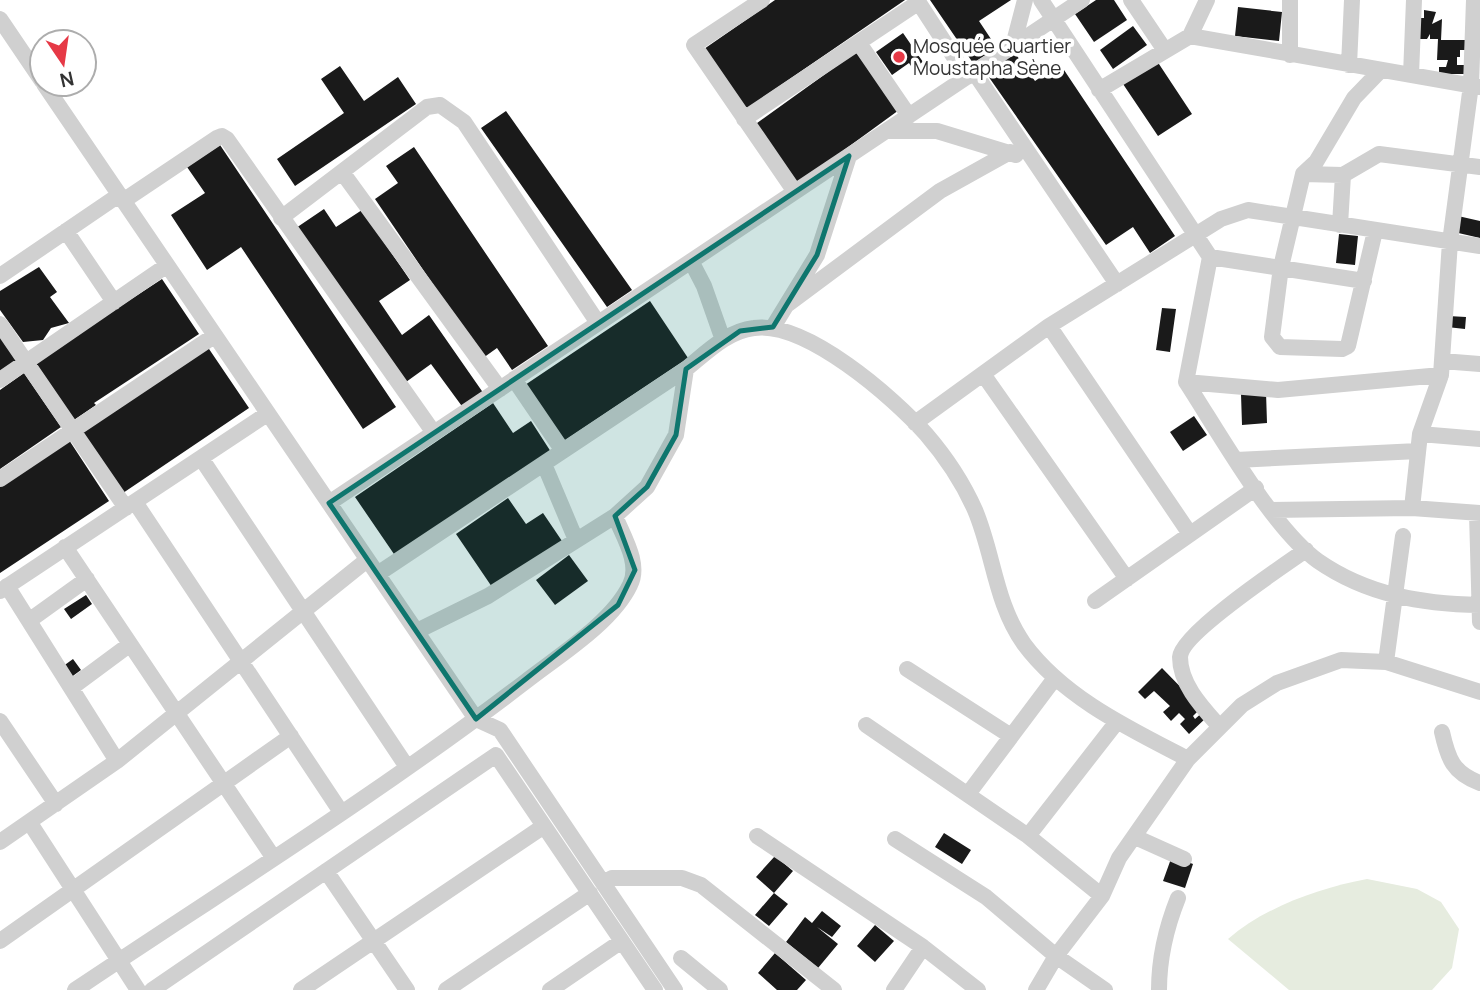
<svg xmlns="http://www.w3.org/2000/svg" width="1480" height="990" font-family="Manrope,sans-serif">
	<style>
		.green { fill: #e6ecdf }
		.building { fill: #1a1a1a }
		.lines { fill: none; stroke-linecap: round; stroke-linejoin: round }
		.minor { stroke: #d0d0d0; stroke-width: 16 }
		.marked { fill: #0f766e; fill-opacity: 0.2; stroke: #0f766e; stroke-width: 5; stroke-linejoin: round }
		.poi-dot { fill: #e63946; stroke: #fff; stroke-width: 2.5 }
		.labels { text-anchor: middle; stroke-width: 7; stroke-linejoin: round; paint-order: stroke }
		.poi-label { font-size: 19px; fill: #333; stroke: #fff; text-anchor: start }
	</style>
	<rect width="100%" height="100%" fill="#fff"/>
	<path class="green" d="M1367,879L1417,889L1441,902L1459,929L1452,968L1432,990H1289L1228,939C1265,907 1319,888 1367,879Z"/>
	<path class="building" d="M775,0H905L746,109L704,49Z
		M930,0H1011L979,21L997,48L973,63Z
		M1096,0H1114L1127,20L1094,42L1075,14Z
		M1238,7L1282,12L1279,41L1235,36Z
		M1424,10L1436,12L1432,24L1442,19L1441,40H1465V50H1460V57H1457V65H1464V74H1439V67H1446L1448,60H1437L1438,39H1430V34L1427,39H1416V18H1424Z
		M1133,26L1147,45L1113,69L1100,50Z
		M903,33L923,62L913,69L909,63L892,75L876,52Z
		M856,52L899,110L796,185L753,126Z
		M1015,53L1035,81L1060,64L1175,236L1150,253L1133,227L1106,245L986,73Z
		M1157,61L1192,114L1158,136L1123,84Z
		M340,66L364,101L398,77L416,104L295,186L277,159L344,113L321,79Z
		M506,111L632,290L607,307L481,128Z
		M220,145L396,407L363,429L241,247L207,270L171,215L205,193L187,167Z
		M414,147L548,346L512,370L497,348L483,358L375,199L398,183L386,166Z
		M324,209L336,227L362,210L410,280L379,301L402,335L429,315L484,394L464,409L431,364L406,382L296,228Z
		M1458,216L1480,221V238L1454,232Z
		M1339,234L1358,236L1355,265L1336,263Z
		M39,267L57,292L50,297L69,323L51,328L43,340L23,342L0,310V291Z
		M162,279L199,334L94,403L96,405L74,420L35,362Z
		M650,301L688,358L564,441L525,385Z
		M1162,308L1176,309L1170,352L1156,350Z
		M1448,316L1466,317L1465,329L1447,327Z
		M0,336L17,362L0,372Z
		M207,346L249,408L123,493L81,431Z
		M24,373L61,427L0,469V390Z
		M1266,392L1267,423L1242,425L1241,394Z
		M493,403L513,433L531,421L551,452L396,557L355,497Z
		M1194,416L1207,435L1183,451L1170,432Z
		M69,440L109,501L0,573V486Z
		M508,498L526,524L543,513L562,541L492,587L456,534Z
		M569,555L588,581L555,605L536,580Z
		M86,595L92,604L71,619L64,609Z
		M73,659L81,670L70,678L62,667Z
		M1162,668L1201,708L1193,716L1195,719L1204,711L1208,716L1189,734L1180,724L1185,719L1179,713L1171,721L1163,712L1170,706L1154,691L1145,699L1138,692Z
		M944,833L971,850L962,864L935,847Z
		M775,856L793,871L774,893L756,877Z
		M1172,856L1193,864L1185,888L1163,881Z
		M774,893L788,904L769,926L755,915Z
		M822,911L841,926L832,937L817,927L838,944L818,968L786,942L805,917L812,923Z
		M875,925L894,941L875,962L857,946Z
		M775,953L806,980L797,990H777L758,973Z"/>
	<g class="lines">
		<path class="minor" d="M762,0L694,45L795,192
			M917,0L967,77
			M1041,0L1210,257L1186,382C1218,431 1272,528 1318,561C1367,595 1422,604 1480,605
			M1131,0L1164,49
			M0,19L42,81
			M1190,36L1480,87
			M859,43L909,116
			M1013,46L1025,0
			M1290,55V0
			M1349,65L1352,0
			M974,72L1117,284
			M1411,75L1414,0
			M44,84L476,719L500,730L675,990
			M1099,90L1190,36L1207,0
			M744,119L919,2
			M888,131H937L1016,155
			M342,172L500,389
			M1303,174L1343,175L1379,154L1480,167
			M123,201L217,138L222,136L227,139L434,433
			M281,218L427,107L440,105L464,122L598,323
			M1340,225L1343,175
			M66,231L114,302
			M1375,231L1348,346L1342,349L1280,347L1272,337L1281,267L1303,174L1316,162L1354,98L1381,70
			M1210,257L1364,281
			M691,261L704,286L723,340
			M0,276L119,195
			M788,304L940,191L1010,152
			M0,324L126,508
			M1049,326L1190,534
			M773,327L817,255L849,156
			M1442,361L1480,364
			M983,374L1127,579
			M514,379L563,451
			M0,380L166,266
			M1186,382L1278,390L1441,375
			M915,423L1049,326L1221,219L1248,210L1480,246
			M1420,434L1480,439
			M201,458L407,767
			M1236,460L1418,451
			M544,464L576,540
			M0,479L214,336
			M135,502L341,812
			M329,503L1082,0
			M1412,508L1420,434L1441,375L1450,242L1471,85L1474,0
			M1271,510L1412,508L1480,513
			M1477,513L1480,622
			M65,547L273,857
			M379,573L686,369C706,353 727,331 754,328C806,321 893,397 926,434C945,456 963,483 975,510C994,555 995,603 1024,644C1064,698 1130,729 1188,759
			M7,586L117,761
			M0,591L267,414
			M1095,601L1256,488
			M30,620L87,579
			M417,631L488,596L615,516
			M1386,662L1403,536
			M907,669L1011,736
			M71,688L129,645
			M0,721L56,804
			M866,725L1028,836L1102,896
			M1219,726C1202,707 1180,684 1180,657C1181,634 1283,566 1306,550
			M1442,732C1448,759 1453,773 1480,783
			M968,794L1055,678
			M30,823L138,990
			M757,836L923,947L978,990
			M1028,836L1116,723
			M1135,837L1184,859
			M895,839L986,897L1056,956L1105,990
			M0,842L117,761L367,560
			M326,871L407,990
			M603,883L612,878H682L701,885L834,990
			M0,941L291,736
			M681,958L720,990
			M75,990C226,889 381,792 525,682C558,656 612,623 630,585C641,564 623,536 615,516L647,487L676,435L686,369
			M152,990L496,755L655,990
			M301,990L544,826
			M446,990L590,893
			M550,990L622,941
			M894,990L923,947
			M1036,990L1056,956L1102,896L1119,858L1188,759L1242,705L1277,683L1341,660L1386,662L1480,692
			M1159,990C1159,958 1166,928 1178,898"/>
	</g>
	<path class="marked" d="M849,156L817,255L773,327L740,331L686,369L676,435L647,487L615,516L635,570L618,605L476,719L329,503Z"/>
	<circle class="poi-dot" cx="899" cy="57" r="7"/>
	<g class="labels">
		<g class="poi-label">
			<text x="913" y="53">Mosquée Quartier<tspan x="913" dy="22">Moustapha Sène</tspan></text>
		</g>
	</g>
	<g transform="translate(63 63) rotate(167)"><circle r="33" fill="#ffffff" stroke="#adadad" stroke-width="2"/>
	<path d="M0-5L12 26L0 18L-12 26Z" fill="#e63946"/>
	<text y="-10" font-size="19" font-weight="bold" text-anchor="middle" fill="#333333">N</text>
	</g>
</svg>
